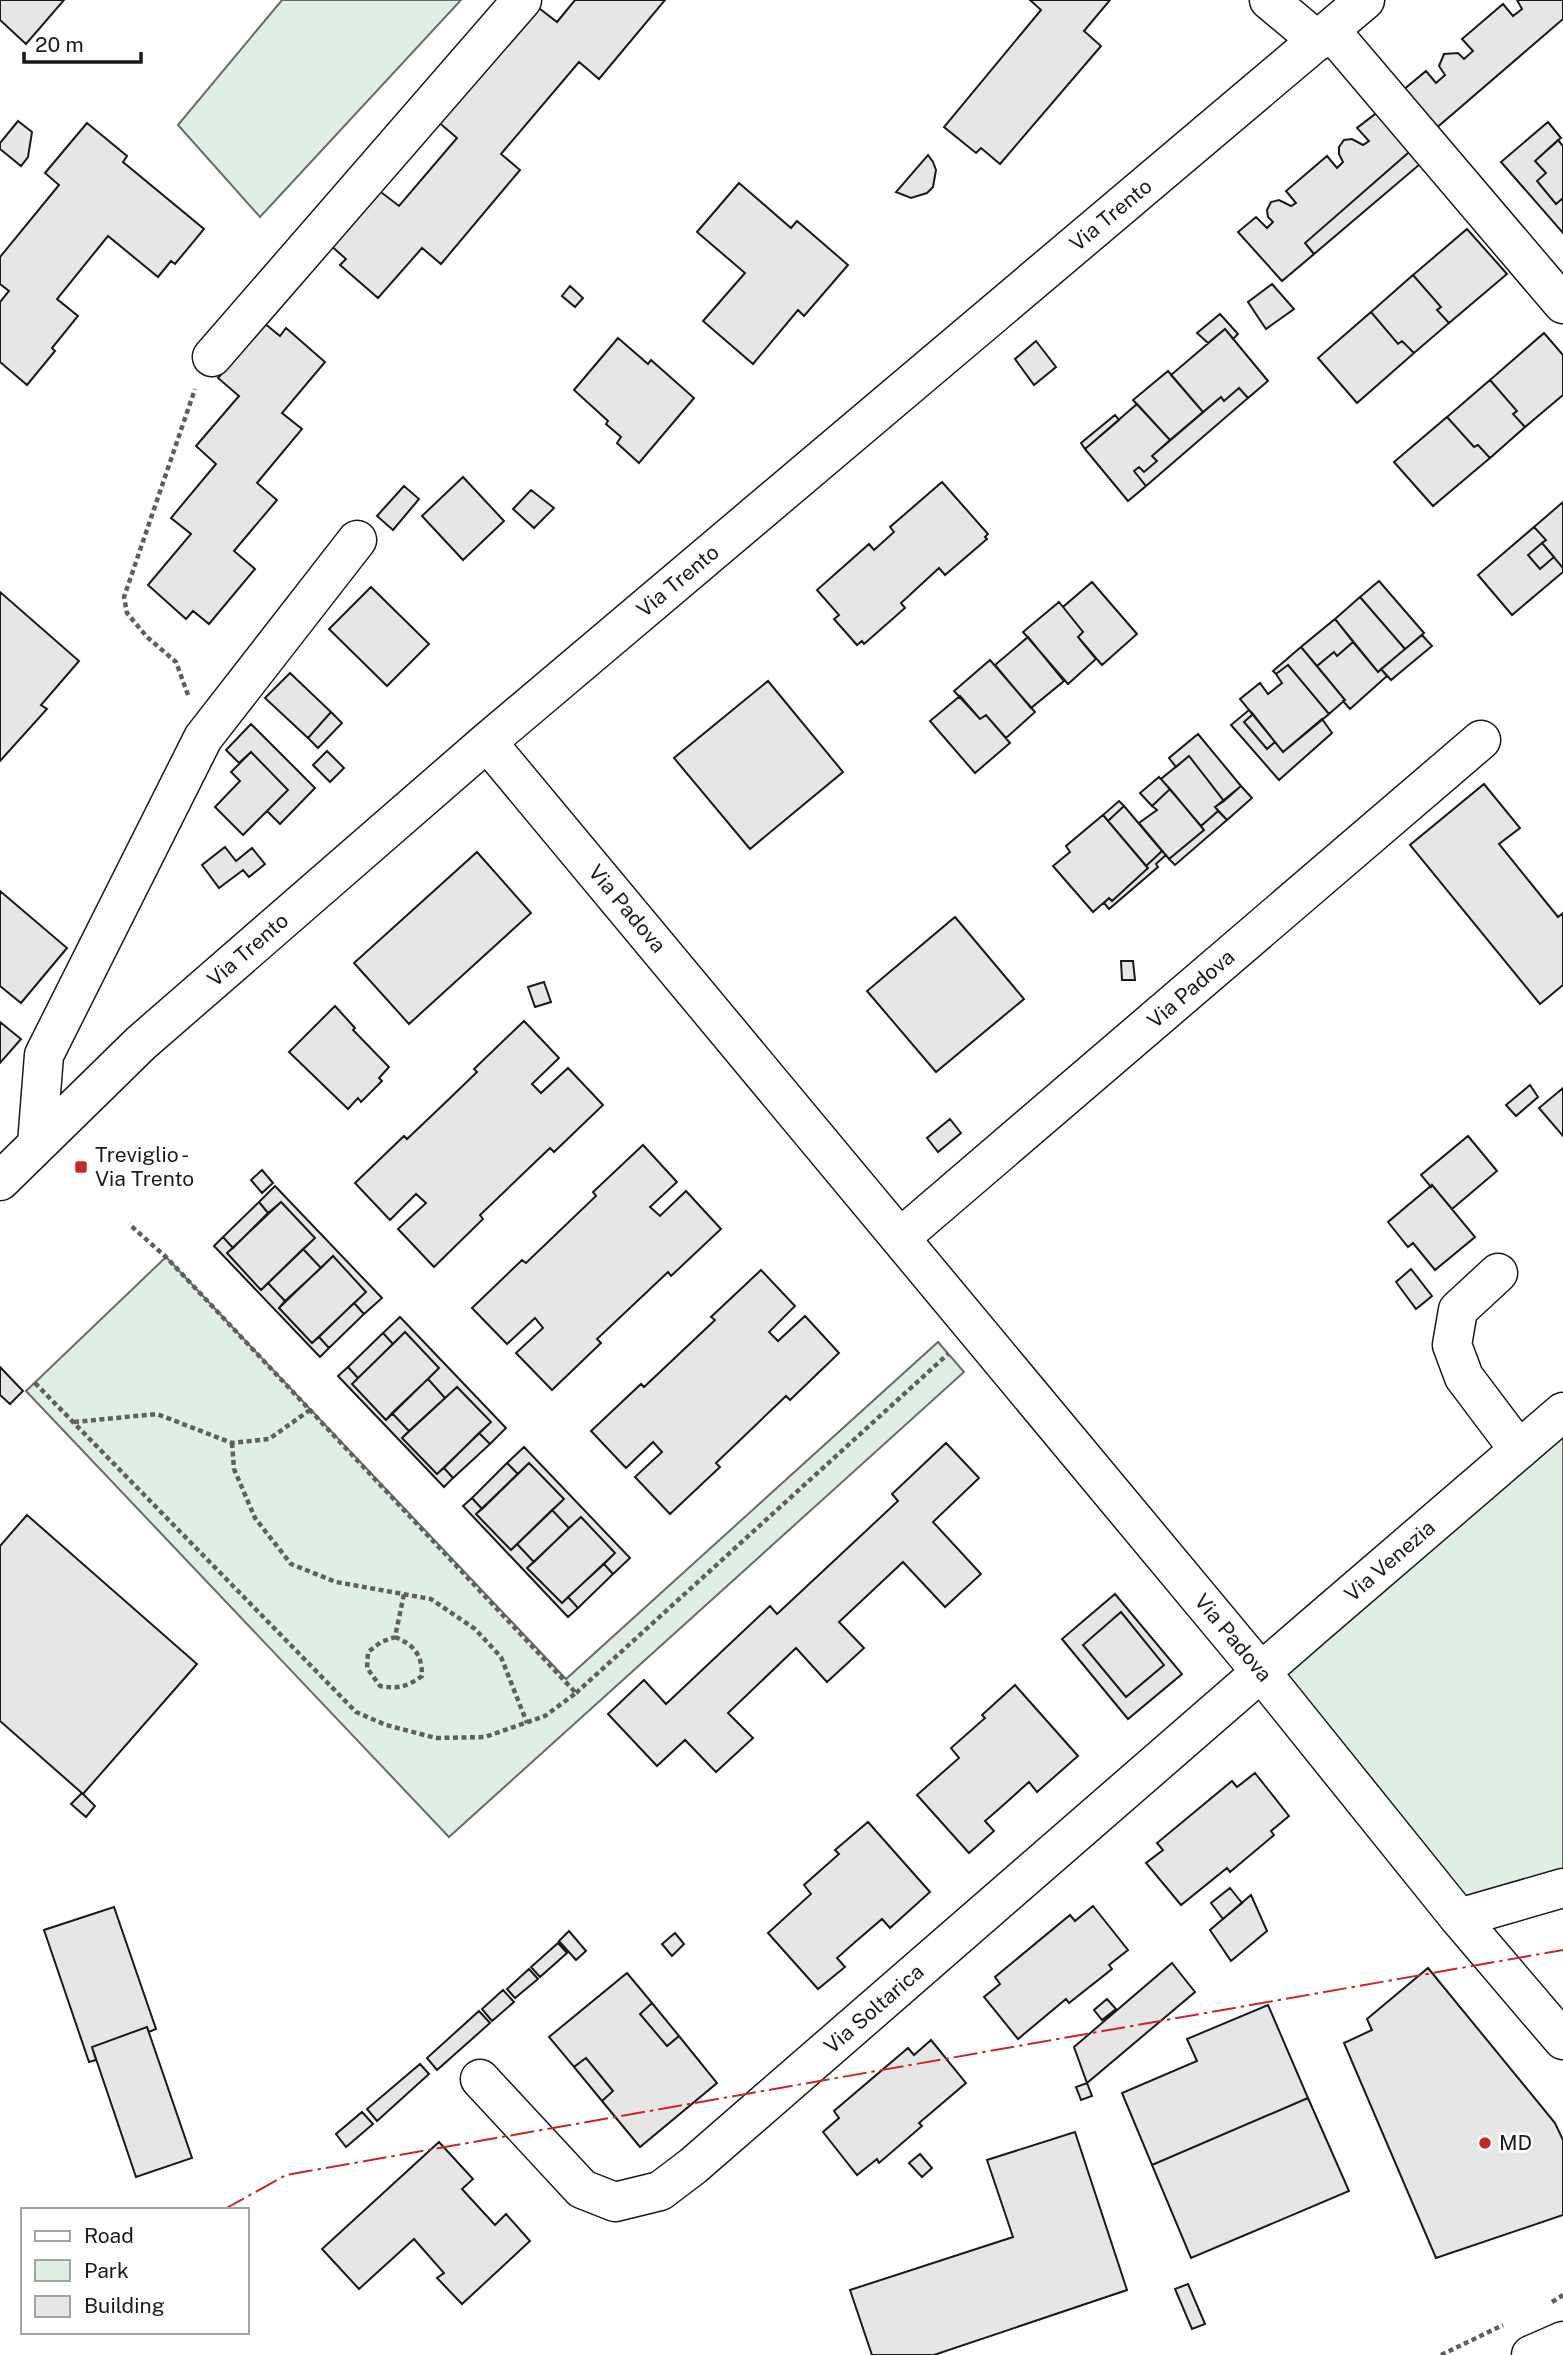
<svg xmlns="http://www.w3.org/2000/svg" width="1563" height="2355" font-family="'Public Sans',sans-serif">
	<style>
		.green { fill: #e0efe3; stroke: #6a6a6a; stroke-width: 2 }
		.building { fill: #e6e6e6; stroke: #1a1a1a; stroke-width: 2 }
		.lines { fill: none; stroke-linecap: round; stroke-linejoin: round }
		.minor-casing { stroke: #1a1a1a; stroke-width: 41 }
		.major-casing { stroke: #1a1a1a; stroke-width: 41 }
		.path { stroke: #5f5f5f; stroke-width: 4.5; stroke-dasharray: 5 3.5; stroke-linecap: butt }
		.minor { stroke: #fff; stroke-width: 38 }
		.major { stroke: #fff; stroke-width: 38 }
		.power { stroke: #c62828; stroke-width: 2; stroke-dasharray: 24 5 3.5 5; stroke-linecap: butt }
		.poi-dot { fill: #c62828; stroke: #fff; stroke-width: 2.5 }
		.labels { text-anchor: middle; stroke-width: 5; stroke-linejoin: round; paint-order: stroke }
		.street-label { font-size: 21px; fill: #1a1a1a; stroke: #fff }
		.poi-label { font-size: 21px; fill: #1a1a1a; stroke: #fff; text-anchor: start }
	</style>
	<rect width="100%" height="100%" fill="#fff"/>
	<path class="green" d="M282,0H461L260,217L178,125Z
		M166,1257L566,1679L938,1342L964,1372L449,1837L26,1391Z
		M1563,1412V1888L1459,1918L1261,1672Z"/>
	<path class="building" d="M0,0H64L26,44L0,20Z
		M575,0H665L599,79L579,62L501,154L520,170L441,264L422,248L378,298L340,265L346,259L329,244L377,189L399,206L457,138L436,120L535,5L557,22Z
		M1030,0H1110L1084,31L1101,46L1000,164L981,148L976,153L944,127L1041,10Z
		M1517,0H1563V19L1434,130L1402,91L1426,71L1436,83L1445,75L1439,66L1444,54L1458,53L1464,59L1473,51L1462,39L1503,4L1513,16L1522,9Z
		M1383,108L1415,147L1305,243L1314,254L1282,281L1238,232L1256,217L1267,228L1273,222L1268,217L1267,210L1271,202L1279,200L1291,206L1296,203L1286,191L1327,156L1337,168L1343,162L1339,154V147L1344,140L1352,139L1363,145L1369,141L1357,128Z
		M18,121L32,132L28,157L21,166L0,149V143Z
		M1548,122L1561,138L1535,161L1546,173L1537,181L1556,204L1563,198V233L1501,162Z
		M87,123L127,156L123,162L204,229L175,264L171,261L158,277L108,236L57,299L78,316L52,348L55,351L27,385L0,362V302L9,291L0,284V257L59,185L45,173Z
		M1558,140L1563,146V198L1556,204L1537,181L1546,173L1535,161Z
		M1415,147L1426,159L1314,254L1305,243Z
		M928,155L933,162L936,170L933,187L927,193L911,198L896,192Z
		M739,183L791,228L797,221L848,265L804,316L798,310L753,364L703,321L745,273L697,232Z
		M1467,229L1507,274L1449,323L1437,310L1441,307L1413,275Z
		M1413,275L1441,307L1437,310L1449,323L1414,353L1402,341L1398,344L1371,312Z
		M1272,284L1294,309L1266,329L1248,302Z
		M570,286L583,298L575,307L562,296Z
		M1371,312L1398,344L1402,341L1414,353L1357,403L1318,358Z
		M1220,314L1238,334L1233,339L1225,329L1208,343L1197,333Z
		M264,323L280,336L286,328L325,362L282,413L302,429L257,483L277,500L234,551L255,569L209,624L193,611L186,619L148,585L191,534L171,518L216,464L196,446L239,396L218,378Z
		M1225,329L1268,381L1248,398L1239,388L1224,401L1221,397L1203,412L1171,375Z
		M1544,333L1563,355V395L1525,427L1513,414L1517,411L1490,380Z
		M618,338L648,364L651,360L694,398L639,463L617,443L621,437L606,424L608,421L574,390Z
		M1036,341L1056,367L1034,385L1015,359Z
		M1168,371L1203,412L1170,440L1133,400Z
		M1490,380L1517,411L1513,414L1525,427L1490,458L1478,445L1474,447L1447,417Z
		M1239,388L1248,398L1146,486L1134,471L1139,467L1144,472L1157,461L1152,456L1221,397L1224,401Z
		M1137,404L1170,440L1152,456L1157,461L1144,472L1139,467L1134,471L1146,486L1128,501L1085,449Z
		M1115,415L1119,420L1085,449L1081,443Z
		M1447,417L1474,447L1478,445L1490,458L1433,506L1394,462Z
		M463,477L504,521L463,560L422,516Z
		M942,482L988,534L985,537L987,539L945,575L939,568L901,603L905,608L864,644L862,641L857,645L834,619L839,615L817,590L869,544L874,550L894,532L890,527Z
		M404,486L419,499L393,530L377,516Z
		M531,490L554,508L534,528L513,509Z
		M1563,502V568L1542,543L1546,540L1534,527Z
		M1534,527L1546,540L1542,543L1563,568V572L1512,615L1478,575Z
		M1542,543L1554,557L1540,569L1528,555Z
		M1379,581L1424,633L1405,649L1360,597Z
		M1092,582L1137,634L1102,665L1078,637L1083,632L1063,607Z
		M371,587L429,644L387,686L329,629Z
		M0,592L79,661L41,705L47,709L0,761Z
		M1360,597L1405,649L1378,672L1335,619Z
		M1059,602L1083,632L1078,637L1096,659L1068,684L1023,632Z
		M1335,619L1353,642L1337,656L1334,652L1317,666L1301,647Z
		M1422,635L1432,646L1391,680L1381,669Z
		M1028,637L1064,681L1031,708L995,665Z
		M1353,642L1378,672L1381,669L1387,676L1350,709L1343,701L1345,700L1317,666L1334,652L1337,656Z
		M1301,647L1345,700L1329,714L1288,665L1276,674L1273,671Z
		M990,660L1035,712L1006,738L986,715L980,719L954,691Z
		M1288,665L1329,714L1283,752L1240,699L1260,683L1268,694L1282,683L1276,674Z
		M290,673L331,712L308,738L265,698Z
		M768,681L843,772L750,849L674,758Z
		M960,696L980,719L986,715L1010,743L975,773L930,721Z
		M1249,710L1253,714L1244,722L1267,749L1275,742L1283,752L1322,719L1332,733L1279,780L1231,725Z
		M331,712L342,723L318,748L308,738Z
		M1253,714L1275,742L1267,749L1244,722Z
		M251,724L315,788L280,824L267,811L288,790L251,752L239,763L226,750Z
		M1198,734L1241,786L1224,801L1189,756L1176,767L1169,758Z
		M327,751L344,768L330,782L313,765Z
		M251,752L288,790L243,835L215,807L240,781L231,772Z
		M1189,756L1224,801L1215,807L1218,811L1201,826L1161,779Z
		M1159,777L1170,789L1152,806L1140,793Z
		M1484,784L1520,828L1499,844L1558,917L1563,913V985L1540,1004L1410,845Z
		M1241,786L1252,798L1227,820L1215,807Z
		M1170,789L1204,830L1169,859L1139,823L1157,810L1152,806Z
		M1119,801L1124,806L1108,821L1103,815Z
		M1124,806L1162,851L1146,866L1108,821Z
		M1218,811L1227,820L1175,865L1169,859L1204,830L1201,826Z
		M1103,815L1148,868L1112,901L1109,898L1093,912L1053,866L1070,852L1066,846Z
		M225,847L236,861L252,848L265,864L249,877L243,870L219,888L202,865Z
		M1162,851L1166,855L1156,864L1158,867L1109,909L1104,903L1109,898L1112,901L1148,868L1146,866Z
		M477,852L531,913L409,1024L354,963Z
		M0,891L67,948L21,1003L0,986Z
		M955,917L1024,999L936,1072L867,991Z
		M1121,961H1133L1135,980H1122Z
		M544,982L551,1002L535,1007L528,987Z
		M335,1006L355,1028L353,1030L389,1067L379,1078L382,1081L361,1102L358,1098L348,1109L289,1052Z
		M524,1021L559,1058L532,1084L541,1093L568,1068L603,1105L554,1152L550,1148L480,1215L483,1219L434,1267L398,1229L426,1203L416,1194L390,1220L355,1183L404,1136L407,1139L447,1101L477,1072L474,1069Z
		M0,1022L21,1039L0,1063Z
		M1530,1085L1538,1097L1516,1116L1506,1105Z
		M1563,1088V1136L1539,1108Z
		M950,1119L961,1133L938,1152L927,1138Z
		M1468,1136L1497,1171L1452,1209L1432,1185L1431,1187L1421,1175Z
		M643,1145L677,1182L650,1207L660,1216L686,1191L721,1229L671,1276L668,1272L597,1339L601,1343L552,1390L516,1353L543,1328L535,1318L507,1344L472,1308L522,1260L526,1263L596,1196L593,1192Z
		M262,1170L273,1183L262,1193L251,1180Z
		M1432,1185L1475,1237L1435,1270L1413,1243L1408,1247L1388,1222Z
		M275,1186L382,1298L364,1314L354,1303L366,1292L333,1256L321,1268L306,1252L303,1249L315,1238L281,1202L268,1213L259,1202Z
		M259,1202L268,1213L233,1248L223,1237Z
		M281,1202L315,1238L261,1290L227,1253Z
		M223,1237L233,1248L227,1253L261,1290L268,1283L285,1301L279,1308L312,1343L319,1337L329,1348L320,1357L214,1246Z
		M303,1249L321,1268L285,1301L268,1283Z
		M333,1256L366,1292L312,1343L279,1308Z
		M1411,1269L1432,1296L1416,1309L1396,1282Z
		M761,1270L795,1306L769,1332L778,1341L805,1316L839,1353L790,1400L786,1396L716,1463L720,1467L670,1514L635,1477L662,1452L653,1442L626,1468L591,1431L641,1384L644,1387L715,1320L711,1317Z
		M354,1303L364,1314L329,1348L319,1337Z
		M400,1317L506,1428L490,1444L479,1433L491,1422L457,1387L445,1398L428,1379L439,1368L405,1332L393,1344L383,1333Z
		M405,1332L439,1368L386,1420L352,1384Z
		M383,1333L393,1344L358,1378L348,1367Z
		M0,1367L23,1391L10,1404L0,1395Z
		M348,1367L358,1378L352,1384L386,1420L392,1413L409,1431L402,1438L437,1474L444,1468L453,1478L444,1487L338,1376Z
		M428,1379L445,1398L409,1431L392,1413Z
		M457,1387L491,1422L437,1474L402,1438Z
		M479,1433L490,1444L453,1478L444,1468Z
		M946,1443L979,1478L933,1522L981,1574L945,1607L903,1562L839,1622L864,1648L827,1682L796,1648L728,1713L753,1738L716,1772L685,1740L657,1766L608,1714L644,1680L666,1704L770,1606L777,1614L898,1501L892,1494Z
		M524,1447L630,1558L613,1574L604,1564L615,1553L581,1517L569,1528L552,1510L564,1499L529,1463L518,1474L507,1463Z
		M507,1463L518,1474L482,1509L472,1498Z
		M529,1463L564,1499L511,1550L476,1514Z
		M472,1498L482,1509L476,1514L511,1550L517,1544L534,1562L527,1568L562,1603L568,1597L578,1608L568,1617L463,1506Z
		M552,1510L569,1528L534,1562L517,1544Z
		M27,1515L197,1664L83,1794L0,1721V1546Z
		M581,1517L615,1553L562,1603L527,1568Z
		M604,1564L613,1574L578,1608L568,1597Z
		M1115,1594L1182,1674L1128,1719L1062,1639Z
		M1121,1612L1164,1665L1126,1697L1083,1645Z
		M1015,1685L1078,1756L1037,1792L1029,1782L1000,1808L985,1821L994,1831L969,1853L917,1795L959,1758L951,1748L985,1718L982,1715Z
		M1255,1773L1289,1816L1271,1831L1274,1835L1230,1872L1227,1868L1181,1905L1146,1863L1163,1850L1157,1843L1232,1781L1237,1787Z
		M82,1793L95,1806L86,1817L71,1804Z
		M868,1822L930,1892L890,1928L882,1919L854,1943L837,1958L845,1967L818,1989L768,1933L811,1894L804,1885L839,1854L835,1850Z
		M1230,1888L1242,1903L1223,1919L1211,1903Z
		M1251,1895L1267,1931L1231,1961L1210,1930Z
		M1093,1906L1128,1950L1109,1965L1112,1969L1069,2003L1066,1999L1018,2039L984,1997L1000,1984L995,1977L1070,1915L1075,1921Z
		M114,1907L156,2029L149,2032L147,2027L92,2047L96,2060L89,2062L44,1930Z
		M569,1931L586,1951L576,1960L559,1941Z
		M675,1933L684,1944L672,1956L662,1944Z
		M558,1943L567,1953L540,1977L531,1967Z
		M1172,1963L1195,1992L1087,2083L1074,2047Z
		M1428,1968L1555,2123L1563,2140V2215L1436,2258L1344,2043L1372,2030L1367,2019Z
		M529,1969L538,1979L515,1998L507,1989Z
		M627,1973L652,2003L640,2014L667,2046L679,2036L717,2083L640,2147L602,2101L613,2091L586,2058L574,2067L549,2037Z
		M503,1990L514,2002L492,2021L482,2009Z
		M1107,1999L1116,2009L1102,2020L1094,2010Z
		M652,2003L679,2036L667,2046L640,2014Z
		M1268,2005L1308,2098L1152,2165L1122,2093L1197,2061L1187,2039Z
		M479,2011L490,2023L437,2070L427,2058Z
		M147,2027L192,2158L136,2177L92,2047Z
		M931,2040L966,2083L919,2123L922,2126L879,2163L877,2159L857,2175L823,2132L839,2118L834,2111L908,2048L914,2055Z
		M586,2058L613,2091L602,2101L574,2067Z
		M420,2064L429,2074L377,2121L367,2109Z
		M1087,2083L1092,2096L1081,2100L1076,2087Z
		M1308,2098L1349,2191L1191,2258L1152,2165Z
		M362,2112L373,2124L346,2147L336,2134Z
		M1075,2132L1127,2290L934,2355H872L850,2290L1013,2237L987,2160Z
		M439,2142L473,2179L462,2189L495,2225L506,2214L530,2241L462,2304L437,2278L444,2273L414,2239L359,2289L322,2249Z
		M920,2154L932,2168L922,2177L909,2163Z
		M1188,2284L1205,2324L1192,2329L1175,2289Z"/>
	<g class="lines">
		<defs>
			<path id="minor" d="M1269,0L1318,41
				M1330,30L1563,304
				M212,357L522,0
				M487,742L1261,1672L1459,1918L1563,2040
				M37,1144L44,1055L203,738L357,540
				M0,1181L141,1043L487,742L1365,0
				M900,1238L1481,740
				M1498,1273L1458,1310L1452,1345L1464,1377L1519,1450
				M1459,1918L1563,1888
				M480,2079L582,2189L615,2202L660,2191L693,2166L1314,1626L1563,1412"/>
			<path id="major" d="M1531,2355L1563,2341"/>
		</defs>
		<use href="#minor" class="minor-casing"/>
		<use href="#major" class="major-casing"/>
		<path class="path" d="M188,695L176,662L147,637L127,613L124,597L195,389
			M35,1383L356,1712L386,1725L436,1738L485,1737L545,1716L576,1693L166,1257L129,1224
			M74,1422L157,1414L232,1443L269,1439L310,1410
			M232,1443L234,1469L255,1518L291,1564L336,1582L431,1599L475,1629L501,1657L527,1723
			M395,1637C414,1645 422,1654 422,1676C407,1687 398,1689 380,1686L367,1668L368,1652L381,1642L395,1637L404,1594
			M576,1693L948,1354
			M1552,2302L1563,2295
			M1441,2355L1503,2325"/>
		<use href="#minor" class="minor"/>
		<use href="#major" class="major"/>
		<path class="power" d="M223,2210L286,2175L1563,1950"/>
	</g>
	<g class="poi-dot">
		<rect x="74" y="1160" width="14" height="14" rx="3.5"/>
		<circle cx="1485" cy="2143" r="7"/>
	</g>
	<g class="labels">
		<g class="street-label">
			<text transform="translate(1111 215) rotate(-40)" y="7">Via Trento</text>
			<text transform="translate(678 581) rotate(-40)" y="7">Via Trento</text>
			<text transform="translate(627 909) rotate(50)" y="7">Via Padova</text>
			<text transform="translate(248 950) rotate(-41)" y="7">Via Trento</text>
			<text transform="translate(1191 989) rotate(-41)" y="7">Via Padova</text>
			<text transform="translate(1390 1561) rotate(-41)" y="7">Via Venezia</text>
			<text transform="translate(1233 1638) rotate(50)" y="7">Via Padova</text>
			<text transform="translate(874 2009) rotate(-41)" y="7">Via Soltarica</text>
		</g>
		<g class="poi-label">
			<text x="95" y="1162">Treviglio -<tspan x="95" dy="24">Via Trento</tspan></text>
			<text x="1499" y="2150">MD</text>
		</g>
	</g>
	<rect x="21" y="2208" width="228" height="126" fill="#ffffff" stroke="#a3a3a3" stroke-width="2"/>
	<rect x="35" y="2231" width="35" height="10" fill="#ffffff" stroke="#a3a3a3" stroke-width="2"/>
	<text x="84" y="2243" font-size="21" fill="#1a1a1a">Road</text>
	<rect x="35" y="2260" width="35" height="21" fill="#e0efe3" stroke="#a3a3a3" stroke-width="2"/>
	<text x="84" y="2278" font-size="21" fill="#1a1a1a">Park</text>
	<rect x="35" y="2296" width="35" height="21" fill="#e6e6e6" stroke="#a3a3a3" stroke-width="2"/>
	<text x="84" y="2313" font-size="21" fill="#1a1a1a">Building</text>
	<path d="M24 52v10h117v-10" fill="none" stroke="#1a1a1a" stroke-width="3.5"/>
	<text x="35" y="52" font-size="21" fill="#1a1a1a" stroke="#ffffff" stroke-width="5" paint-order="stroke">20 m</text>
</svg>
